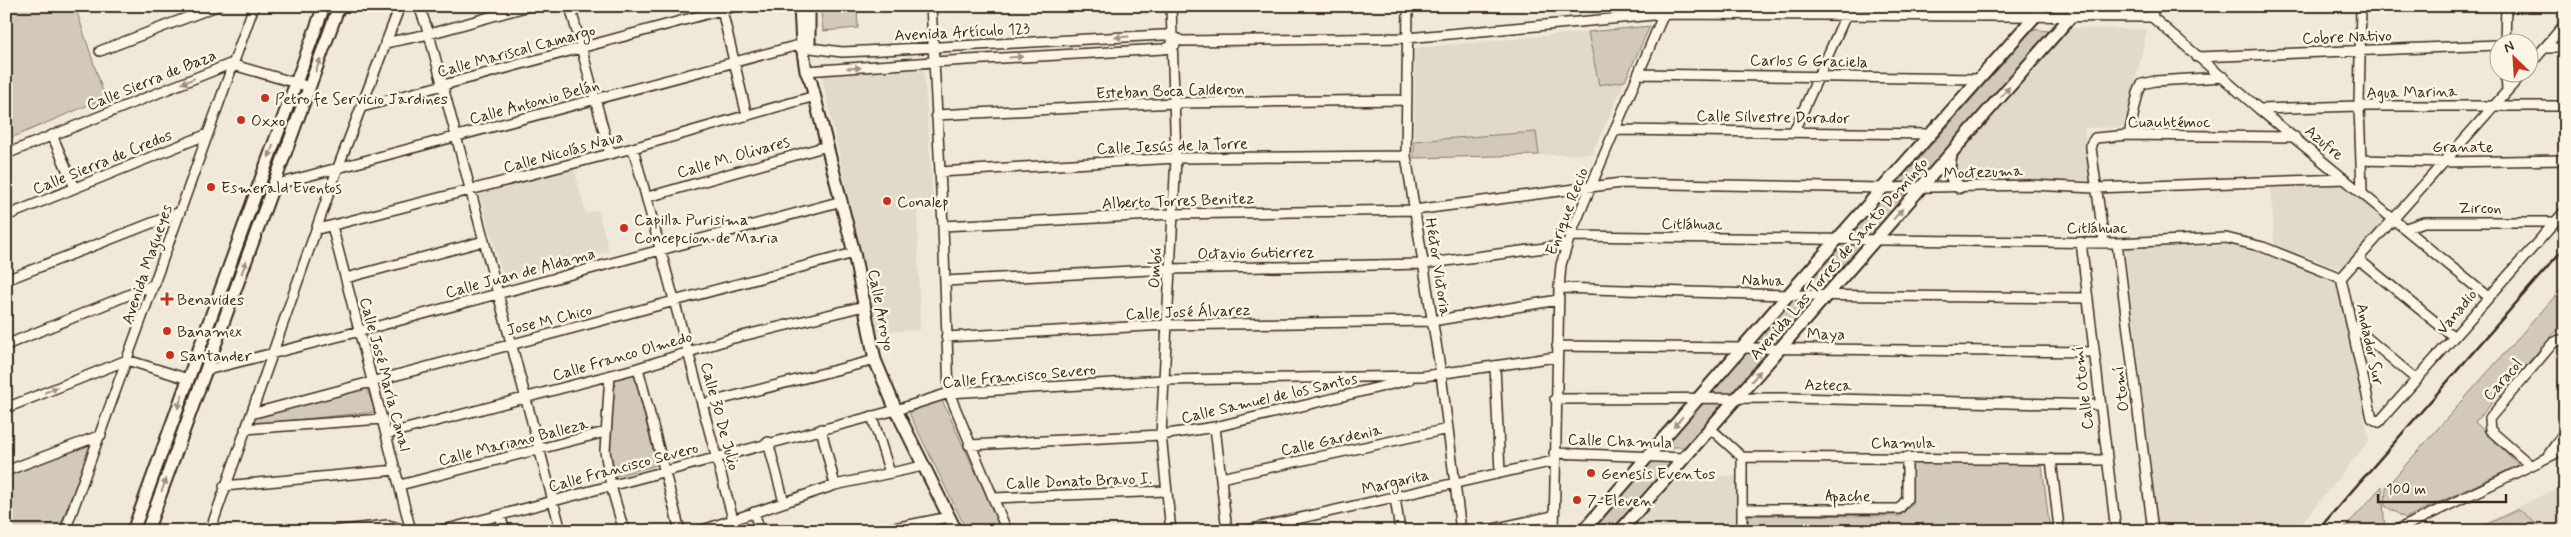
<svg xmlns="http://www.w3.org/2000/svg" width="2571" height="537" font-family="Mynerve,sans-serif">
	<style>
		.built { fill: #e1d9c9 }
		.green { fill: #d2c9ba; stroke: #867a6c }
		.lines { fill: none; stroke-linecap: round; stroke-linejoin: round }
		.street-casing { stroke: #3b2a1e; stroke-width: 12 }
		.secondary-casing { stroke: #3b2a1e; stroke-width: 15 }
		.street { stroke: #fcf5e5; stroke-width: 9 }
		.secondary { stroke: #fcf5e5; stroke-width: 11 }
		.rail { stroke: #3b2a1e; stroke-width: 2.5 }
		.oneway { fill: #9c9082 }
		.poi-dot { fill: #c8321e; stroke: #fcf5e5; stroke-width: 2 }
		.labels { text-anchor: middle; stroke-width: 5; stroke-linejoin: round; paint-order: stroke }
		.street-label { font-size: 16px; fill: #3b2a1e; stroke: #fcf5e5 }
		.poi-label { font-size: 16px; fill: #3b2a1e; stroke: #fcf5e5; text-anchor: start }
	</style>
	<rect width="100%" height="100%" fill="#f0e9d9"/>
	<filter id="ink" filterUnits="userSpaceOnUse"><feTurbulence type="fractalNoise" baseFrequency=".02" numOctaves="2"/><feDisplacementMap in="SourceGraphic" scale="10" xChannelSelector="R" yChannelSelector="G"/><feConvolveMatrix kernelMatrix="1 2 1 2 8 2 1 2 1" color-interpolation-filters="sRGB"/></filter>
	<g filter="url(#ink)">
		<path class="built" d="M1650,26L1592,154L1414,158L1415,48Z
			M2067,28L2147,29L2126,127L2084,128L2091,180L1960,181L1951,160Z
			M924,69L933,201L917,202L920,330L878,332L821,73Z
			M574,168L586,213L598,210L609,251L504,280L479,193Z
			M2345,184L2387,220L2343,270L2274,244L2271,188Z
			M2240,245L2327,275L2338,282L2369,441L2295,531H2159L2125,248Z
			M1736,476V531H1627L1674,477Z
			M2565,485V531H2469L2520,506Z"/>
		<path class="green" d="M6,6H75L105,98L6,140Z
			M857,8L858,28L823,31L821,11Z
			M1650,26L1625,81L1599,85L1588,32Z
			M2033,29L2048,31L2050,33L1920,184L1898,183Z
			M1536,132L1539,155L1414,158V141Z
			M1885,191H1911L1873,234L1848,233Z
			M1840,243H1864L1827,286L1802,287Z
			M2565,285V330L2560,327L2475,422L2519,465L2405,518L2385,506L2386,487Z
			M1791,298H1815L1779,340L1757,339Z
			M1748,348H1773L1733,393L1707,395Z
			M633,371L657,465L616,476L608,443L615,377Z
			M367,388L375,412L253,424L256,416Z
			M941,398L1003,531H967L909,413Z
			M1700,403H1723L1686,447H1660Z
			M94,440L58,531H6V473Z
			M1651,456L1676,457L1612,531H1587Z
			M1914,462L2042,465L2050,531H1748L1749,515L1900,516L1912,504V466Z
			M2382,486L2385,531H2342Z
			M2519,509L2544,531H2473Z
			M495,519L499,531H476L475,525Z"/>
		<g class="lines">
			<defs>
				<path id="street" d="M419,6L429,34L561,531
					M570,6L610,154
					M721,6L747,116
					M931,6L943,226L949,393L1007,531
					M1171,6L1176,158L1161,435L1171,531
					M1408,6L1406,156L1441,374L1461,531
					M2361,6L2359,106L2362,191
					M2152,17L2259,109L2488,297
					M2152,17L2154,6
					M2505,42L2506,6
					M385,43L429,34L529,6
					M2546,48H2565
					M100,51L217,6
					M2197,57L2498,45
					M2528,67L2565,24
					M806,71L933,62L1163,49L1175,45
					M2506,72L2507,91
					M1639,74L1980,79
					M362,107L736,6
					M2259,109L2359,106H2565
					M936,115L1174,103L1405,100
					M1615,130L1931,134
					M1794,131L1850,6
					M52,135L75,188
					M2129,135L2138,93L2142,84L2155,81L2224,77
					M633,148L733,519
					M6,154L230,64L310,87
					M2361,160L2444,162L2565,160
					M939,172L1176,158L1406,156
					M274,185L795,46L842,52L864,51L1162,35H1170L1182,41L1407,38L1664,14L2152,17
					M648,197L827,146
					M6,216L208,134
					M332,226L411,531
					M943,226L1173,214L1414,210L1621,183L1883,188L2031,185L2095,188L2345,179
					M2406,228L2424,222H2555
					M318,229L633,148L815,96
					M1570,236L2117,243L2226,238L2263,247L2341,278
					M2081,242L2116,531
					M2104,242L2091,148V144L2095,138L2129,135L2295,137
					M2117,243L2153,531
					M2358,259L2454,337
					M346,278L484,241
					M2341,278L2372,418L2379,422L2565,211
					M2341,278L2524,72
					M6,280L180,212
					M945,281L1169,269L1423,264L1567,245
					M1559,288L1788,295L2086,298
					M2353,326L2417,380
					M946,337L1166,325L1432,321L1558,300
					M6,345L155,284
					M1557,346L2094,352
					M1495,367L1500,472
					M638,368L680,531
					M207,370L360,331L842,201
					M610,375L605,451L611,486L624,531
					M1555,399L1790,398L2099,405
					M703,404L875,360
					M6,408L127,360L188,379
					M251,414L854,253
					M872,416L890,473
					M1215,427L1227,531
					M245,429L382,419
					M821,429L835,485
					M1711,429L1742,457L2106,460
					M387,434L638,368L730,339L864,306
					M768,442L784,502
					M969,445L1161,435L1215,427L1409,380
					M1554,453L1685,458
					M2547,457L2565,431
					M2051,459L2059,528
					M2530,465L2490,430L2489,419L2553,343L2559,340H2565
					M6,471L101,435
					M1221,478L1448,429
					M400,485L605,432
					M224,486L396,470
					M1395,497L1400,531
					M993,498L1166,491
					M1742,509H1899L1907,499V457
					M754,512L760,531
					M500,515L505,531
					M65,531L254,6
					M210,531L337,170L400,6
					M333,531L388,525L408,531
					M440,531L896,410L949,393L1163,380L1424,376L1556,357
					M700,531L835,485L923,466
					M879,531L949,517
					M1243,531L1554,461
					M1483,531L1553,516
					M1554,531L1559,288L1561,265L1570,236L1667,6
					M1742,531V457
					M2395,531L2565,449"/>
				<path id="secondary" d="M800,6L802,45L806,71L811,82L854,253L875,360L896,410L956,531
					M809,6V46
					M1951,155C1947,169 1949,177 1959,187
					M133,531L324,6
					M147,531L339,6
					M1583,531L1788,295L2044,6
					M1620,531L2080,6"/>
			</defs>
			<use href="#street" class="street-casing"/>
			<use href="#secondary" class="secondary-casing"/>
			<use href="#street" class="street"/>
			<use href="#secondary" class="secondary"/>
			<path class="rail" d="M2317,531L2565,247"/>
		</g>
		<defs><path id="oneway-solid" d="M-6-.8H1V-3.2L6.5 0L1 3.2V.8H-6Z" transform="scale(1.25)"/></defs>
		<g class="oneway">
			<use href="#oneway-solid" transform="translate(1122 37) rotate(177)"/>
			<use href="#oneway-solid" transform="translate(1016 57) rotate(-3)"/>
			<use href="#oneway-solid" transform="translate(318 65) rotate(-70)"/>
			<use href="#oneway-solid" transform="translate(854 68) rotate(-4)"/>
			<use href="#oneway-solid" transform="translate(188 81) rotate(158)"/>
			<use href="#oneway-solid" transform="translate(2005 92) rotate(-49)"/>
			<use href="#oneway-solid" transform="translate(271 151) rotate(110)"/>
			<use href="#oneway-solid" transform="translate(1898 214) rotate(-49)"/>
			<use href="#oneway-solid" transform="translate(244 267) rotate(-70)"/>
			<use href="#oneway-solid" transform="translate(1756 376) rotate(-50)"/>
			<use href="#oneway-solid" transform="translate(51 390) rotate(-22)"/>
			<use href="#oneway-solid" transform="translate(180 402) rotate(110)"/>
			<use href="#oneway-solid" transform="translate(1678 422) rotate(131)"/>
			<use href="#oneway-solid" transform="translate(164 485) rotate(-69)"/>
		</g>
	</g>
	<g class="poi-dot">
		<circle cx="265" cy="98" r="5"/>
		<circle cx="241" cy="120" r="5"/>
		<circle cx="211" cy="187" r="5"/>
		<circle cx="887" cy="201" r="5"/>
		<circle cx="624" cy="228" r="5"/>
		<path d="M164.5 291.5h5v5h5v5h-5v5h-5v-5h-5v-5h5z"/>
		<circle cx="167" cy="331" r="5"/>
		<circle cx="170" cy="355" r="5"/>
		<circle cx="1591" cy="473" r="5"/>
		<circle cx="1577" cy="500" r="5"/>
	</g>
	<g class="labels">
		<g class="street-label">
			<text transform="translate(962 31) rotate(-3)" y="6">Avenida Artículo 123</text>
			<text transform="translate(2347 36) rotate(-2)" y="6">Cobre Nativo</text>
			<text transform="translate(516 50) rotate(-15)" y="6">Calle Mariscal Camargo</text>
			<text transform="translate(1809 60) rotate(1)" y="6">Carlos G Graciela</text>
			<text transform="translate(151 79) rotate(-22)" y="6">Calle Sierra de Baza</text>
			<text transform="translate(1170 90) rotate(-2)" y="6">Esteban Boca Calderon</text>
			<text transform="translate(2412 91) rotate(-1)" y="6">Agua Marina</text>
			<text transform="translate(534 101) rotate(-15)" y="6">Calle Antonio Belán</text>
			<text transform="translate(1773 116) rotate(1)" y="6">Calle Silvestre Dorador</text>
			<text x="2169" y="127">Cuauhtémoc</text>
			<text transform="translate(2325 142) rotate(40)" y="6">Azufre</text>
			<text transform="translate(1172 145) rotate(-2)" y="6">Calle Jesús de la Torre</text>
			<text x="2463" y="152">Granate</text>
			<text transform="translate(563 151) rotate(-15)" y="6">Calle Nicolás Nava</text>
			<text transform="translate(733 156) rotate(-16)" y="6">Calle M. Olivares</text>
			<text transform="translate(102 161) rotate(-22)" y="6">Calle Sierra de Credos</text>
			<text transform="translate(1983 171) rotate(-2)" y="6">Moctezuma</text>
			<text transform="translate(1178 200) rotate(-2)" y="6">Alberto Torres Benitez</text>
			<text x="2480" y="213">Zircon</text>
			<text transform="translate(1566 211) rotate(-69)" y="6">Enrique Recio</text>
			<text transform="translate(1692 223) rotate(1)" y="6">Citláhuac</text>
			<text x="2097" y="233">Citláhuac</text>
			<text transform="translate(1256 252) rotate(-1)" y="6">Octavio Gutierrez</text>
			<text transform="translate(1838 258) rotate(-49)" y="6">Avenida Las Torres de Santo Domingo</text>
			<text transform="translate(146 264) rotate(-71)" y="6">Avenida Magueyes</text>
			<text transform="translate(1439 267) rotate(81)" y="6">Héctor Victoria</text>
			<text transform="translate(1154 268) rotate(-87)" y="6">Ombú</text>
			<text transform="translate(520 272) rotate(-15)" y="6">Calle Juan de Aldama</text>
			<text transform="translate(1763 279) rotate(2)" y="6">Nahua</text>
			<text transform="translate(882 310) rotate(79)" y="6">Calle Arroyo</text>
			<text transform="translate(1188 311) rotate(-2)" y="6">Calle José Álvarez</text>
			<text transform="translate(2456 311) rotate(-50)" y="6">Vanadio</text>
			<text transform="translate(549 319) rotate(-14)" y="6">Jose M Chico</text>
			<text transform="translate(1826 333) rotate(1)" y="6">Maya</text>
			<text transform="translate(2371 344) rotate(78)" y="6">Andador Sur</text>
			<text transform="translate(622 355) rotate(-16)" y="6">Calle Franco Olmedo</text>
			<text transform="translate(386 374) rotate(75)" y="6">Calle José María Canal</text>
			<text transform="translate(1019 375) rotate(-5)" y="6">Calle Francisco Severo</text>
			<text transform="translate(2502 379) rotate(-49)" y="6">Caracol</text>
			<text transform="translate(1828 384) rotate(1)" y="6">Azteca</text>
			<text transform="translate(2082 388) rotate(-97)" y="6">Calle Otomí</text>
			<text transform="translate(2120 389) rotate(-97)" y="6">Otomí</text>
			<text transform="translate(1269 397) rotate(-13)" y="6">Calle Samuel de los Santos</text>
			<text transform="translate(721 416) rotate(75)" y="6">Calle 30 De Julio</text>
			<text transform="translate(1331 439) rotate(-12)" y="6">Calle Gardenia</text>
			<text transform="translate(1620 440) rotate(2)" y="6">Calle Chamula</text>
			<text transform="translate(513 441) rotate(-14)" y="6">Calle Mariano Balleza</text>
			<text x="1903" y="448">Chamula</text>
			<text transform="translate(623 466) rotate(-15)" y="6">Calle Francisco Severo</text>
			<text transform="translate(1079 480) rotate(-2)" y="6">Calle Donato Bravo I.</text>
			<text transform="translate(1395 481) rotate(-13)" y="6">Margarita</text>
			<text transform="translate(1848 495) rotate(1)" y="6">Apache</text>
		</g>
		<g class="poi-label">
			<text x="275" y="104">Petro fe Servicio Jardines</text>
			<text x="251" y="126">Oxxo</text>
			<text x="221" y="193">Esmerald Eventos</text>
			<text x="897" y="207">Conalep</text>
			<text x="634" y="225">Capilla Purisima<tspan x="634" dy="18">Concepcion de Maria</tspan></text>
			<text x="177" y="305">Benavides</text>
			<text x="177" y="337">Banamex</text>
			<text x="180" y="361">Santander</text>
			<text x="1601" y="479">Genesis Eventos</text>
			<text x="1587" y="506">7-Eleven</text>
		</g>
	</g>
	<rect width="2571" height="537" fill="none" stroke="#fcf5e5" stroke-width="25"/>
	<rect x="12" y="12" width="2546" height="512" fill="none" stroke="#3b2a1e" stroke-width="2" filter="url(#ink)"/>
	<g transform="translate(2514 58) rotate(335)"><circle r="24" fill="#fcf5e5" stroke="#afa495"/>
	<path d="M0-4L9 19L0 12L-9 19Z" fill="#c8321e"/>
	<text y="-8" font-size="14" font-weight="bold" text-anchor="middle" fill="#3b2a1e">N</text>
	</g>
	<path d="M2378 494v8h128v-8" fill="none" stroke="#3b2a1e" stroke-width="2.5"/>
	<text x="2386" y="494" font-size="15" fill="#3b2a1e" stroke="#fcf5e5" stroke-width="4" paint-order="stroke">100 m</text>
</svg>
